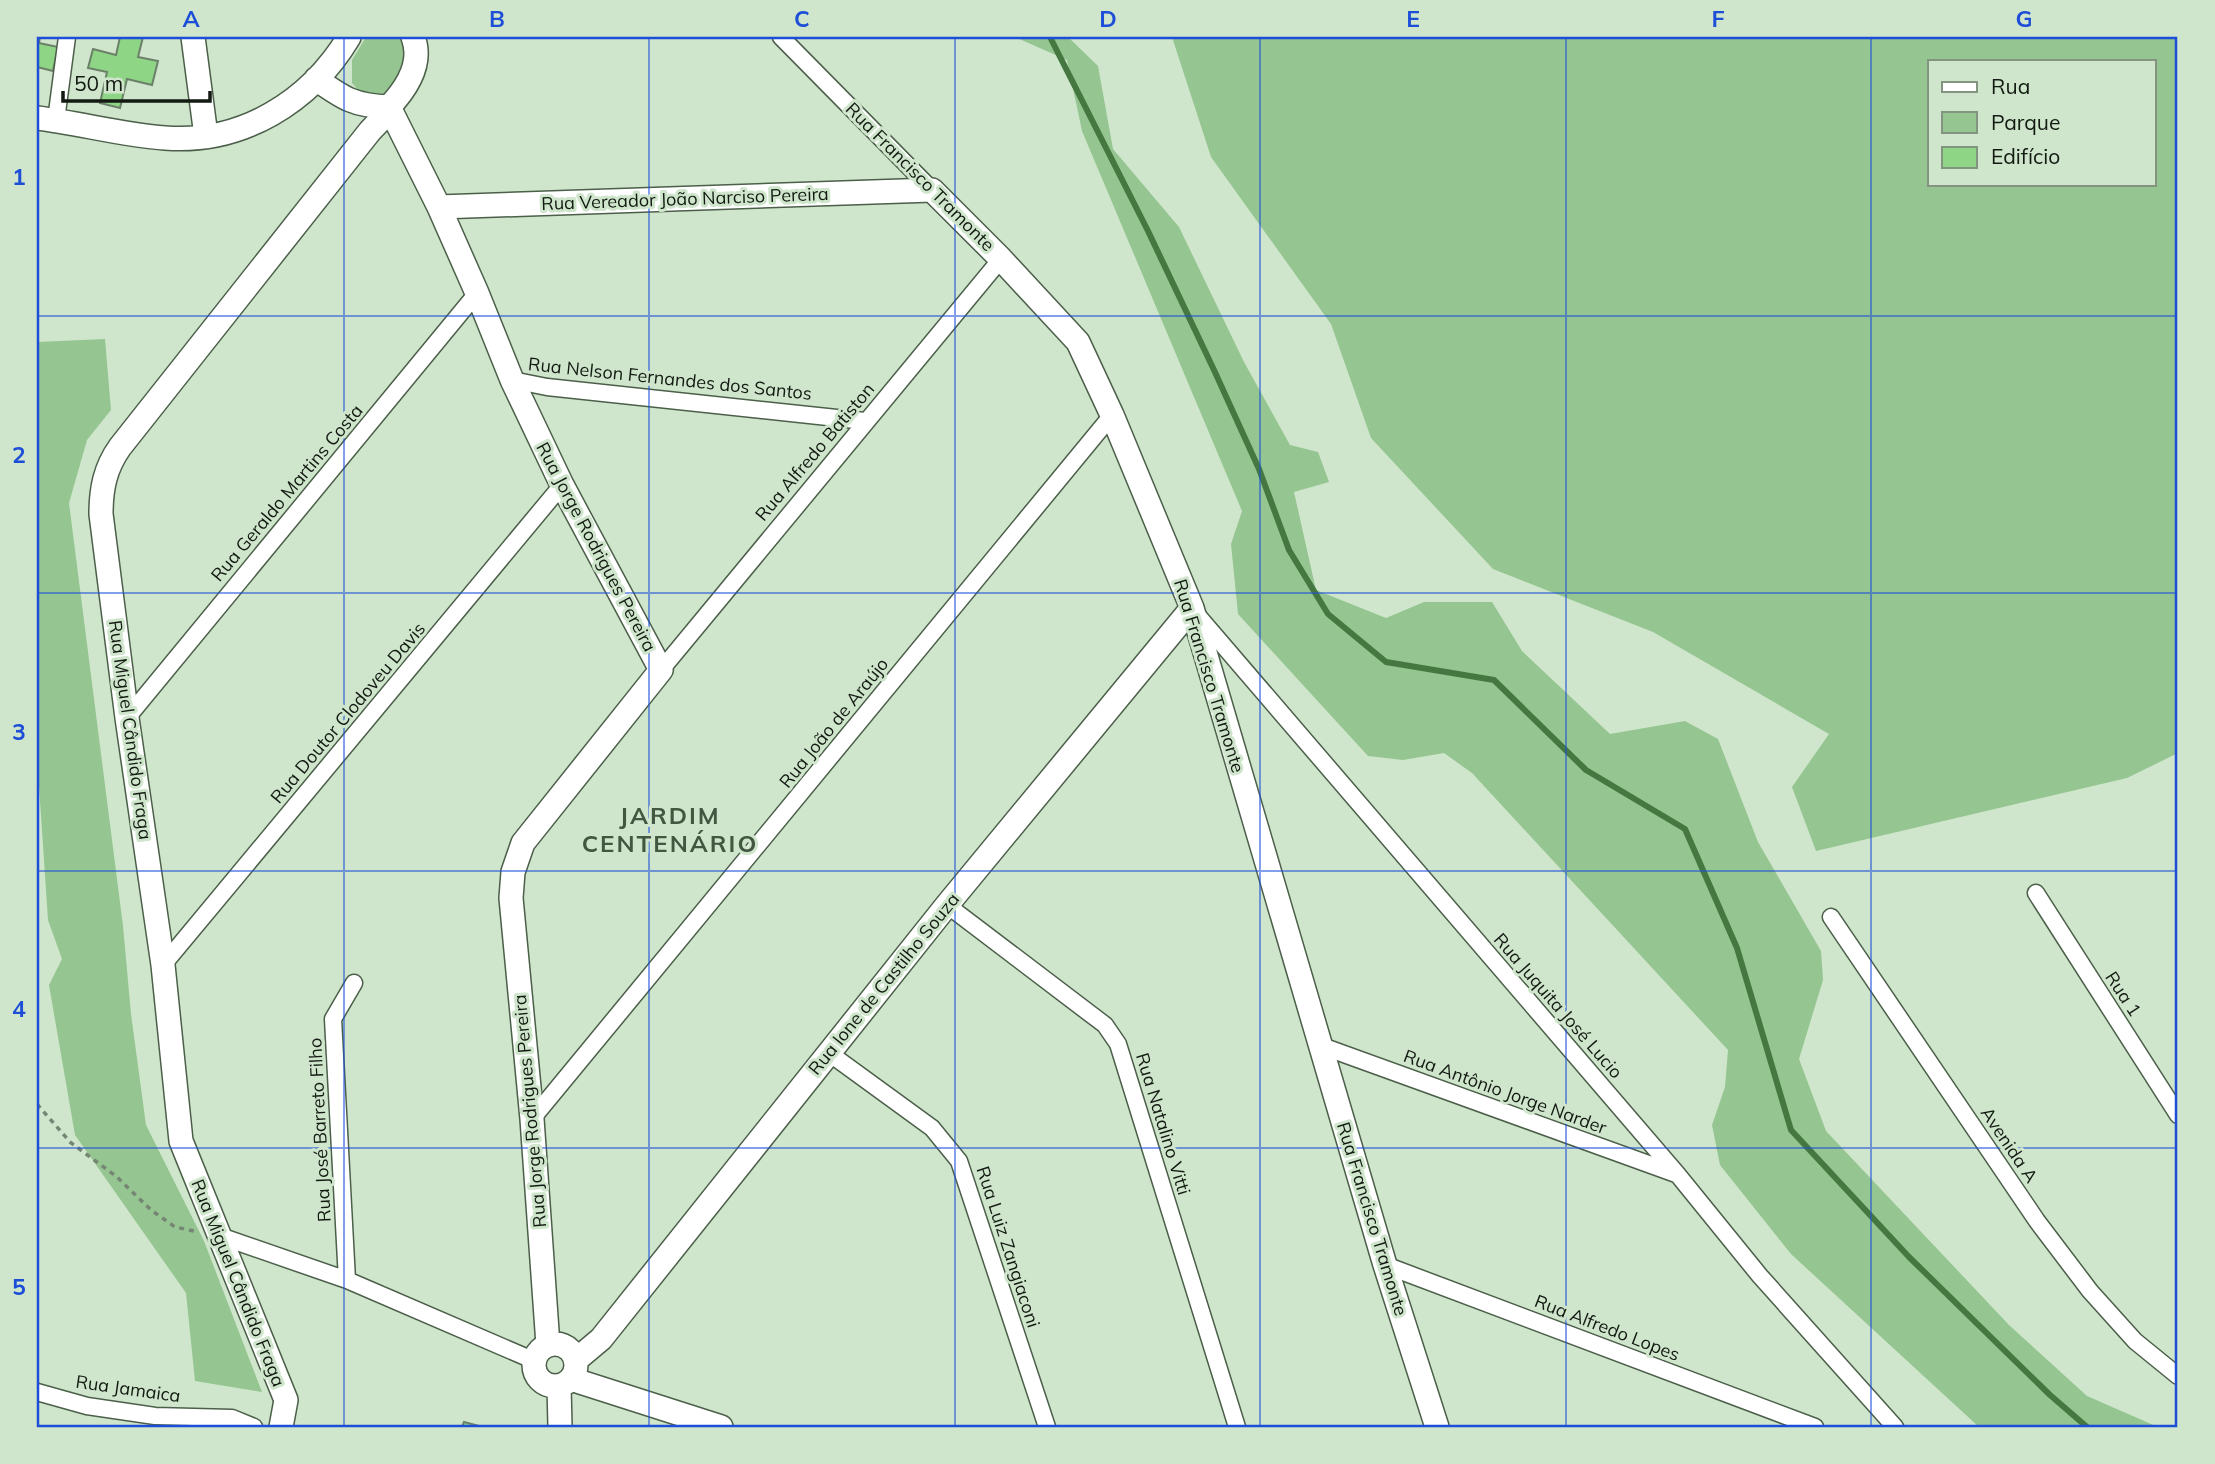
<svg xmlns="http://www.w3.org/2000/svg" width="2215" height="1464" font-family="Mulish,sans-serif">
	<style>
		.green { fill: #95c590; fill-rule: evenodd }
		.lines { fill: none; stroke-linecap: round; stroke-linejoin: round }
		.stream { stroke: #457840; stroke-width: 6 }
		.building { fill: #8ed586; stroke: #6b8068; stroke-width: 2 }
		.street-casing { stroke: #4b5f49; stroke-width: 19 }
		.secondary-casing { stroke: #4b5f49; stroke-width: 26 }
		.path { stroke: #768674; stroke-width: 3.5; stroke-dasharray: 5 5; stroke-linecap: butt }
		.street { stroke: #fff; stroke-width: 16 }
		.secondary { stroke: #fff; stroke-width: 23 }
		.grid { fill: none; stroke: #1d4ed8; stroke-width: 2; stroke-opacity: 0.55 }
		.labels { text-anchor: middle; stroke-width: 6; stroke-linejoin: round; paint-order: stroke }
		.street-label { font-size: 18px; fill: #121a11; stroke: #cfe6cc }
		.district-label { font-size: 24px; font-weight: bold; letter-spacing: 2px; fill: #425640; stroke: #cfe6cc }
		.neatline { fill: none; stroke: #1d4ed8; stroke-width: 2.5 }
		.grid-label { font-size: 23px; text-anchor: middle; font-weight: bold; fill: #1d4ed8 }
	</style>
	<rect width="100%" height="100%" fill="#cfe6cc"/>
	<path class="green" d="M366,37H402C404,41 407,48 407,53C406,69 393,99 374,98C365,98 357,89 352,83V60Z
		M1015,37H1068L1098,66L1113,149L1179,227L1244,362L1290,445L1318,452L1329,482L1294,492L1316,590L1386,618L1424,602H1492L1522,651L1610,734L1685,721L1718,739L1758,842L1821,951L1823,980L1799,1059L1826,1131L2009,1325L2087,1396L2158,1427H1979L1791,1254L1720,1165L1712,1125L1725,1087L1728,1050L1472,773L1444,753L1403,760L1368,756L1238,614L1231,544L1242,511L1082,131L1067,60Z
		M1172,37H2178V753L2127,778L1816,851L1792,787L1829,734L1653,632L1493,569L1371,438L1331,324L1211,157ZM1930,61H2154V184H1930Z
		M105,339L111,410L87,440L69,503L123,926L131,1014L146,1125L204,1241L262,1392L195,1381L186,1293L75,1135L49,985L62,959L48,920L37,756V342Z"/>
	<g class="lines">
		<path class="stream" d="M1050,37L1148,231L1214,370L1259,469L1289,550L1328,614L1386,662L1494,680L1586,770L1685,829L1737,948L1791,1130L1909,1257L2050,1395L2087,1427"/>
	</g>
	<path class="building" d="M37,37H40L39,43L58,47L53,71L37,67Z
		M120,37H143L138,57L158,61L152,85L127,79L120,108L100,103L107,72L88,68L93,49L116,55Z
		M464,1422L483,1427H462Z"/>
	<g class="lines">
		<defs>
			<path id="street" d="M781,37L932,190
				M56,120L67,37
				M512,380L547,387L865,421
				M1198,616L1678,1175L1760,1276L1895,1427
				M661,670L1001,259
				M127,718L477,293
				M2036,893L2178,1115
				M947,905L1105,1025L1118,1044L1237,1427
				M1831,917L2037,1221L2090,1291L2135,1341L2178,1376
				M163,965L562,485
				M1319,1045L1676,1174
				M829,1053L932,1128L959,1161L1047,1427
				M532,1119L1112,415
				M220,1236L347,1280L535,1361
				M1385,1265L1815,1427
				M347,1280L333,1019L354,983
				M37,1392L87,1406L155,1416L232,1418L254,1427"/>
			<path id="secondary" d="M193,37L206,136
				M316,79C343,98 354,106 389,107C407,88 423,63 413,37
				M389,107L439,207L477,293L512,380L562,485L661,670L523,843L513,872L511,898L532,1119L548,1345
				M37,118C79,123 122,135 165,138C242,144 310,102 349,37
				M439,207L932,190L1001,259L1078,342L1112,415L1192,608L1385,1265L1437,1427
				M534 1365a21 21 0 1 1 42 0a21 21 0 1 1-42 0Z
				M576,1360L601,1339L947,905L1192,608
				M571,1379L721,1427
				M559,1386L560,1427
				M281,1427L286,1400L181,1141L163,965L127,718L101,514C101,489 105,468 120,447L370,131L390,110"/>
		</defs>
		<use href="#street" class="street-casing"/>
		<use href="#secondary" class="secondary-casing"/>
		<path class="path" d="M37,1104L70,1142L117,1177L151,1210L175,1227L194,1231"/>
		<use href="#street" class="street"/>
		<use href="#secondary" class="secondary"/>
	</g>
	<path class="grid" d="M344,37V1427M649,37V1427M955,37V1427M1260,37V1427M1566,37V1427M1871,37V1427M37,316H2178M37,593H2178M37,871H2178M37,1148H2178"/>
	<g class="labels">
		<g class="street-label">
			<text transform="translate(920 177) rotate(45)" y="6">Rua Francisco Tramonte</text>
			<text transform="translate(685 199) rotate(-2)" y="6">Rua Vereador João Narciso Pereira</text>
			<text transform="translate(670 379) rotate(6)" y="6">Rua Nelson Fernandes dos Santos</text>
			<text transform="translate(815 452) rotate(-50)" y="6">Rua Alfredo Batiston</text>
			<text transform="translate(287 493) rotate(-50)" y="6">Rua Geraldo Martins Costa</text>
			<text transform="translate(596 547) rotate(62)" y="6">Rua Jorge Rodrigues Pereira</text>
			<text transform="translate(1209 676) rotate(73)" y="6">Rua Francisco Tramonte</text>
			<text transform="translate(348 713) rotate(-50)" y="6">Rua Doutor Clodoveu Davis</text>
			<text transform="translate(834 723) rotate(-51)" y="6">Rua João de Araújo</text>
			<text transform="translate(130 730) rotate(82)" y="6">Rua Miguel Cândido Fraga</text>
			<text transform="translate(884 984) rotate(-51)" y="6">Rua Ione de Castilho Souza</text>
			<text transform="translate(2123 994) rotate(57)" y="6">Rua 1</text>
			<text transform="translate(1558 1006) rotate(49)" y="6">Rua Juquita José Lucio</text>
			<text transform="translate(1505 1092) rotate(20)" y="6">Rua Antônio Jorge Narder</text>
			<text transform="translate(530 1111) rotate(-95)" y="6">Rua Jorge Rodrigues Pereira</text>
			<text transform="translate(1163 1124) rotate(73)" y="6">Rua Natalino Vitti</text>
			<text transform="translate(320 1130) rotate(-93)" y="6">Rua José Barreto Filho</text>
			<text transform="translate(2009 1145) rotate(56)" y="6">Avenida A</text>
			<text transform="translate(1372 1219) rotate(73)" y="6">Rua Francisco Tramonte</text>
			<text transform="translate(1008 1247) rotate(72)" y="6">Rua Luiz Zangiaconi</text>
			<text transform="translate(238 1283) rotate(68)" y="6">Rua Miguel Cândido Fraga</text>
			<text transform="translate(1607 1328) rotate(21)" y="6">Rua Alfredo Lopes</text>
			<text transform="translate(128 1389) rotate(8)" y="6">Rua Jamaica</text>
		</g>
		<g class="district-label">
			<text x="670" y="824">JARDIM<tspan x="670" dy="28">CENTENÁRIO</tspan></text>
		</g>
	</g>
	<rect width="2215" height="1464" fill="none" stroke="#cfe6cc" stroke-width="77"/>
	<rect x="1928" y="60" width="228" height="126" fill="#cfe6cc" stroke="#839481" stroke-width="2"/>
	<rect x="1942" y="82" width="35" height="10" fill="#ffffff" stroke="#839481" stroke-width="2"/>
	<text x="1991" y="94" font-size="21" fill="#121a11">Rua</text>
	<rect x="1942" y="112" width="35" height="21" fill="#95c590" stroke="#839481" stroke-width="2"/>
	<text x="1991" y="130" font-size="21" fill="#121a11">Parque</text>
	<rect x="1942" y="147" width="35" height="21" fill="#8ed586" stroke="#839481" stroke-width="2"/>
	<text x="1991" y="164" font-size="21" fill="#121a11">Edifício</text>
	<path d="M63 91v10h147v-10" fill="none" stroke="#121a11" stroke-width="3.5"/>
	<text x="74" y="91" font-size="21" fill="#121a11" stroke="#cfe6cc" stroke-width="5" paint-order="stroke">50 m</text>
	<rect x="38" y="38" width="2138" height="1388" class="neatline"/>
	<g class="grid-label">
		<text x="191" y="27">A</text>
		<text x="497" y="27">B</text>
		<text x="802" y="27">C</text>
		<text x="1108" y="27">D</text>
		<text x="1413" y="27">E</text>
		<text x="1718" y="27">F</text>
		<text x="2024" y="27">G</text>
		<text x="19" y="185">1</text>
		<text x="19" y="463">2</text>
		<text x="19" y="740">3</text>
		<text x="19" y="1017">4</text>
		<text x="19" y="1295">5</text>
	</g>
</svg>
